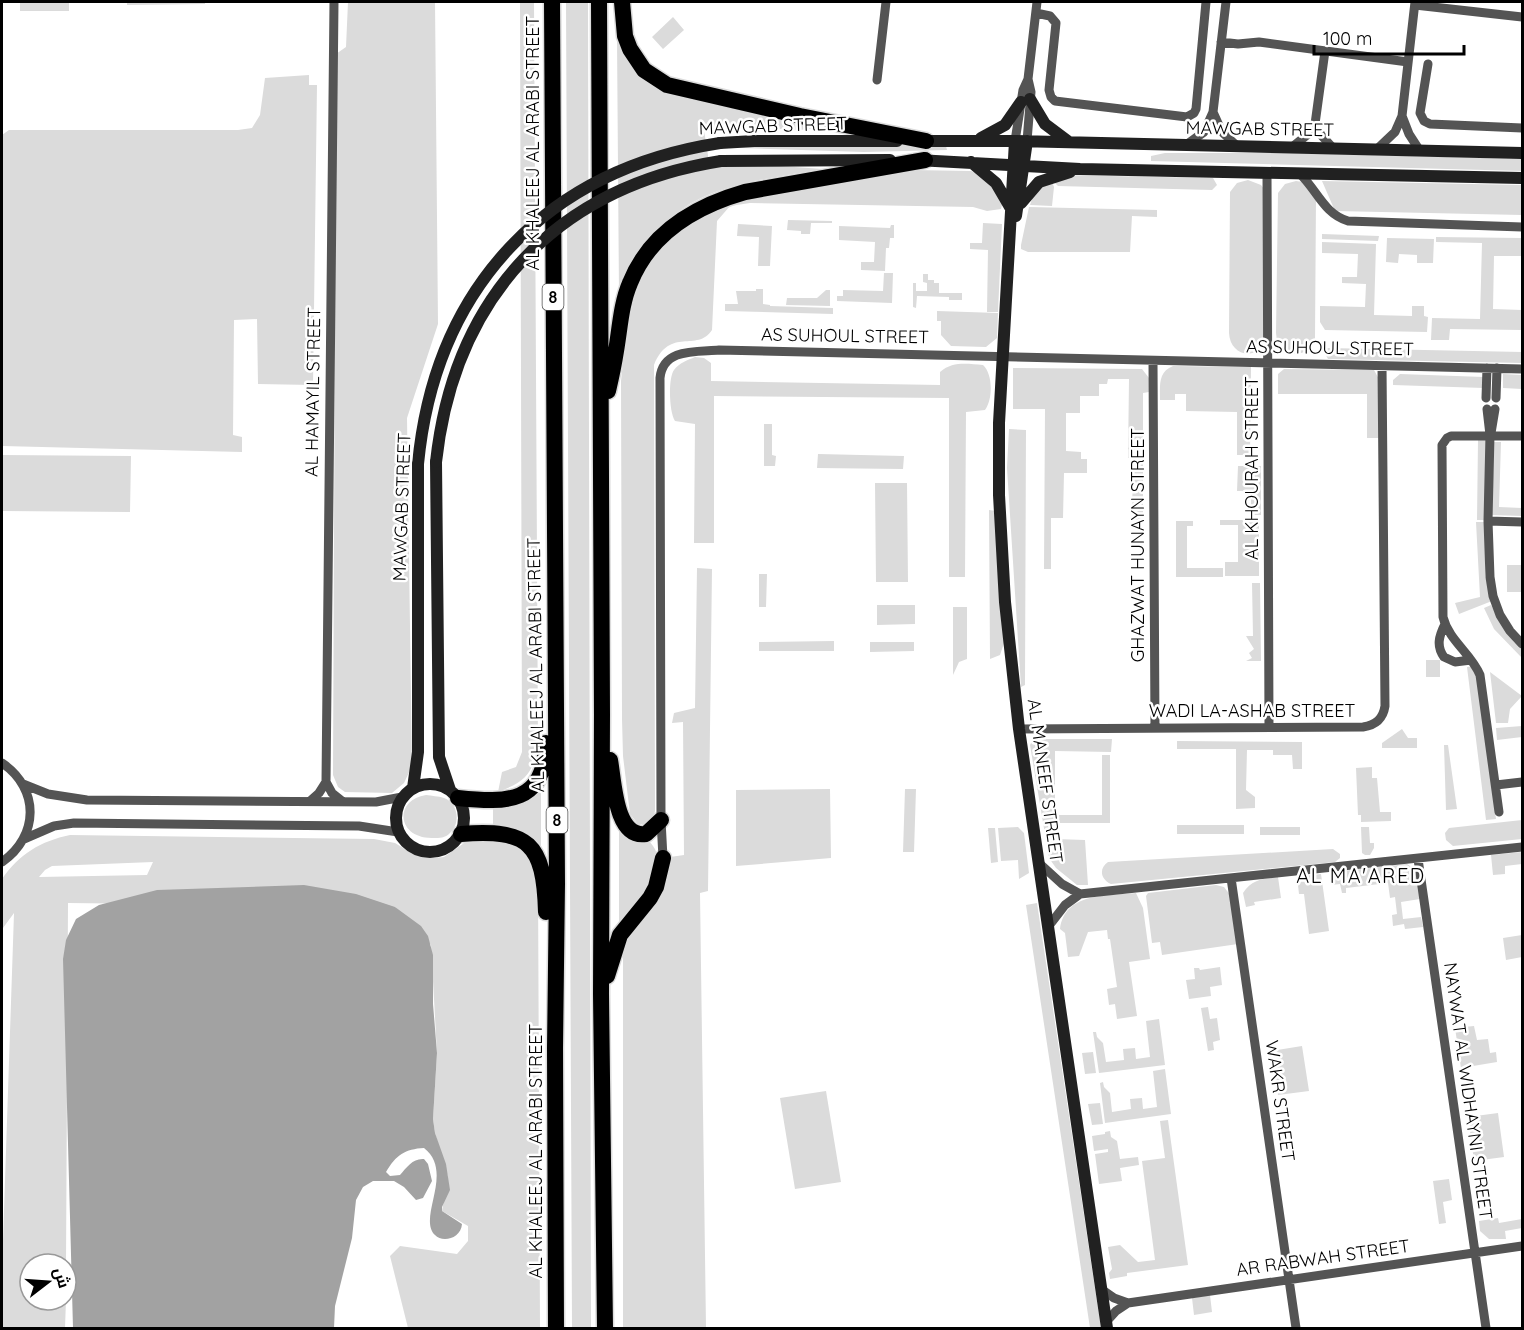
<svg xmlns="http://www.w3.org/2000/svg" width="1524" height="1330" font-family="Quicksand,Cairo,sans-serif">
	<style>
		.green { fill: #dbdbdb; fill-rule: evenodd }
		.water { fill: #a2a2a2 }
		.lines { fill: none; stroke-linecap: round; stroke-linejoin: round }
		.highway-casing { stroke: #dbdbdb; stroke-width: 19 }
		.street { stroke: #545454; stroke-width: 9 }
		.secondary { stroke: #212121; stroke-width: 12 }
		.highway { stroke: #000; stroke-width: 16 }
		.secondary-bridge { stroke: #212121; stroke-width: 12 }
		.labels { text-anchor: middle; stroke-width: 5; stroke-linejoin: round; paint-order: stroke }
		.shield { fill: #fff; stroke: #4c4c4c; stroke-width: 1.5 }
		.shield-label { font-size: 16px; font-weight: bold; fill: #000 }
		.street-label { font-size: 18px; fill: #000; stroke: #fff }
		.neighbourhood-label { font-size: 20px; letter-spacing: 1.5px; fill: #000; stroke: #fff }
	</style>
	<rect width="100%" height="100%" fill="#fff"/>
	<path class="green" d="M20,2H69V11H20Z
		M127,2H205V4L127,5Z
		M348,2H435L438,324L407,418L412,766L404,783L392,793L345,792L338,787L333,775L336,54L346,47Z
		M520,2H534L538,745C532,775 526,781 498,792L502,772L516,767L522,752Z
		M566,2H588L591,1328H572Z
		M673,17L684,30L663,49L652,37Z
		M617,39L621,41L640,74L823,127L800,130L759,128L704,130L710,168L750,164L823,169C764,180 694,183 655,235C641,253 631,275 619,295Z
		M309,75V85H317L313,385L258,384L257,319L234,320L233,435L242,437V452L2,446V135L9,130H238L252,128L260,115L265,78Z
		M765,144L946,146L947,150L864,152L712,147Z
		M1165,153H1294L1522,159V171L1151,161V156Z
		M912,170L971,171L987,178L1003,201L1001,209L987,211L973,207L750,203L730,206L717,221L712,330C697,353 670,326 654,365L655,811L654,815L646,824H638L630,814L623,756L622,719L621,381L626,333L635,295L649,261L686,223L722,200Z
		M1059,175L1213,178L1217,185L1212,190L1058,186L1053,181Z
		M1051,179L1054,187L1052,206L1030,205L1035,190Z
		M1248,180L1261,185L1265,190V344C1252,361 1230,354 1229,333L1230,192L1237,183Z
		M1296,181L1303,182L1316,197L1315,339L1308,350C1293,359 1277,352 1276,333L1278,193L1285,184Z
		M1322,181L1522,185V215L1335,211Z
		M1029,207L1157,210V217L1132,216L1130,252H1028L1021,249V245Z
		M788,220L832,221V223H811L810,234H801V231L787,230Z
		M983,223L1002,224L998,312H987L988,250L970,249V243H982Z
		M738,224L772,226L770,266H758L759,237L737,236Z
		M891,225H894V238H890L889,248H886L885,271L861,270V262H874L875,242L839,240V226L890,228Z
		M1322,234L1379,236L1378,241L1322,239Z
		M1436,237L1522,238V256H1494L1493,309L1522,310V330L1450,329L1449,340H1431L1432,318L1480,319L1482,243L1436,242Z
		M1387,238L1434,239L1433,263H1417V255L1399,254L1398,263L1386,262Z
		M1322,242L1376,244L1374,315L1412,316V306H1424V316L1428,317L1427,332L1325,330L1320,322V306L1365,307L1366,284L1342,283V277H1357L1358,254L1322,253Z
		M884,273H893L892,303L837,301V296H843V290L883,291Z
		M923,274H928V280H934V283H939V293H962V300H949V297L917,296L916,308L913,307V283H916V291H927V283L923,282Z
		M756,289H763V304L770,305V306L833,308V314L725,311V304H738L736,291H756Z
		M826,290H830V306L786,305L787,298H817Z
		M937,311L998,313L997,338L986,347L951,346L941,335V321H937Z
		M1327,348L1522,352V363L1328,359L1324,352Z
		M695,357L704,358L711,363V381L940,385V372C953,361 967,364 983,365C993,374 993,399 985,410L966,412L965,577H949V398L714,396V543H694L695,424L675,421C669,412 668,378 674,370C679,363 688,360 695,357Z
		M1173,366L1251,367L1250,455H1237V412L1186,411V394H1175V400H1160C1160,385 1158,372 1173,366Z
		M1013,368L1142,369L1149,378V392L1143,393V520H1132L1133,458H1128L1129,379H1108L1107,384H1099V396H1080V413H1066V451L1081,452V459H1087V473H1064L1063,518H1051V569H1044L1045,409H1013Z
		M1284,369L1374,370L1380,381V438H1367V394H1278V374Z
		M1400,374L1484,377V388L1393,385V380Z
		M1503,374L1522,375V389L1503,388Z
		M764,424H772V455L776,456L775,466H764Z
		M1009,429L1026,430L1025,685L1021,687L1007,468Z
		M1478,440H1487L1486,520H1477Z
		M1494,442H1501L1499,507L1522,508V516L1492,515Z
		M818,454L904,456L903,469L817,468Z
		M2,455L131,456L130,512L2,511Z
		M1238,466H1261V515H1251V491H1237Z
		M875,483H907L908,582H876Z
		M989,510L996,511L1004,643L1000,655L990,659Z
		M1220,520H1259V576H1225V562H1238V525H1220Z
		M1176,521H1193V526H1187V568H1223V577H1176Z
		M1476,522H1486L1485,576L1492,601L1459,614L1455,603L1480,597Z
		M1507,565H1522V592H1507Z
		M697,568L712,569L708,891L700,893L706,1328H623V951L630,932L652,908L664,890L670,857L684,855L683,722L672,723L674,713L695,708Z
		M759,574H767L766,607H759Z
		M1252,583H1260L1261,661H1246L1252,658L1249,653L1254,649L1246,636H1253Z
		M877,605H915V624L877,625Z
		M1491,605L1514,642L1522,649V658L1494,629L1484,608Z
		M953,607H967V659L959,662L953,675Z
		M834,641V651H759V642Z
		M870,642H914V651L870,652Z
		M1426,660H1440V677H1426Z
		M1476,666L1479,671L1496,819L1486,820L1467,667Z
		M1490,672L1522,696L1510,709L1508,723H1496Z
		M1522,726V737L1497,740L1496,728Z
		M1402,729L1408,738H1417V748H1382V743Z
		M1033,739H1112L1111,752L1055,751V839L1085,840L1088,885H1077L1056,868L1049,858L1030,745Z
		M1177,741L1302,742V769H1293L1292,755H1273V750H1247L1246,790L1255,797V808L1236,809V749H1177Z
		M1444,745H1448L1457,809L1446,810Z
		M1102,755H1110V823H1057V815H1102Z
		M1372,767V778H1377L1380,812H1391V821L1361,822V815H1358L1356,768Z
		M541,786V847C528,832 512,826 493,826V807Z
		M830,789L831,858L736,866V790Z
		M905,789H916L914,852H903Z
		M426,795C432,796 438,796 444,798C458,803 461,823 450,833C445,838 440,838 433,838C397,839 393,800 426,795Z
		M619,820C630,828 646,835 653,846C671,871 634,909 619,928Z
		M1522,820V839L1453,846L1446,840L1445,833L1449,828Z
		M1177,825H1244V834H1177Z
		M1018,827L1024,833L1029,873L1019,879L1018,860L1001,861L998,828Z
		M1260,827H1300V835H1260Z
		M1361,827H1369L1370,843H1374V848L1370,855H1365L1362,853Z
		M988,828H995L998,862L991,863Z
		M70,835L374,839L395,843L413,854L435,858L444,857L467,841H512L532,858L538,880L540,1328H408L390,1256L400,1246L457,1254L468,1241V1226L442,1211L448,1177L435,1133L433,1119L437,1053L431,945L395,907L68,903L66,1264H30V1300H66L65,1328H2V1270L14,913L3,928L2,927V879C19,854 41,841 70,835ZM153,862L147,875L39,877L45,870L52,866Z
		M1333,849L1340,854V858L1335,862L1111,884C1100,879 1099,868 1108,862Z
		M1522,852V864L1505,866V874L1493,875L1491,855Z
		M1407,864L1416,870L1420,899L1401,902L1403,919L1421,917L1423,927L1405,929L1404,924L1393,926L1392,915L1397,914L1395,897L1390,898L1388,883L1346,888V893H1342L1340,884L1331,885L1330,877L1334,872Z
		M1321,874L1329,931L1309,934L1304,894H1299L1297,877Z
		M1278,877L1281,898L1254,902L1255,905L1246,907L1243,893C1252,879 1263,879 1278,877Z
		M1216,885L1224,887L1231,896L1238,944L1162,955L1160,942L1152,943L1146,896L1148,893Z
		M1136,893L1143,908L1150,959L1129,962L1137,1016L1117,1019L1115,1004L1109,1005L1107,989L1117,987L1110,939H1108L1107,930L1088,932L1079,956L1068,957L1065,933L1060,929C1065,892 1107,896 1136,893Z
		M1037,903L1101,1328H1090L1026,905Z
		M1522,935V957L1506,960L1503,938Z
		M1220,967L1222,985L1210,987L1211,996L1189,999L1186,980L1195,979L1194,968H1199L1200,970Z
		M1208,1007L1210,1019L1217,1018L1220,1040L1213,1042L1214,1050L1208,1051L1201,1008Z
		M1159,1019L1165,1065L1099,1073L1093,1032H1096L1097,1037L1103,1043L1106,1062L1124,1060L1123,1049L1135,1048L1136,1059L1150,1057L1146,1021Z
		M1474,1026L1477,1040L1488,1039L1490,1053L1496,1052L1497,1062L1461,1068L1455,1028Z
		M1302,1046L1309,1091L1278,1095L1271,1051Z
		M1093,1052L1096,1073L1085,1074L1082,1053Z
		M1165,1069L1171,1114L1105,1123L1100,1083L1103,1082L1104,1087L1110,1093L1112,1112L1131,1109L1130,1099L1142,1098L1143,1109L1157,1107L1153,1071Z
		M826,1091L841,1182L795,1189L780,1098Z
		M1100,1103L1103,1124L1092,1125L1088,1104Z
		M1498,1113L1504,1157L1474,1161L1468,1117Z
		M1168,1120L1188,1265L1127,1273V1276L1110,1279L1109,1273L1112,1269L1108,1247L1120,1245L1138,1262L1155,1260L1142,1161L1165,1158L1160,1121Z
		M1110,1131L1111,1137L1117,1141L1120,1159L1138,1157L1139,1165L1120,1168L1122,1181L1099,1184L1095,1154L1108,1152V1149L1094,1151L1092,1136L1105,1134V1132Z
		M1449,1179L1452,1200L1443,1202L1446,1223L1439,1224L1433,1181Z
		M1498,1218L1499,1223L1522,1219V1228L1505,1231L1506,1239H1489L1480,1231L1479,1221Z
		M1210,1295L1212,1312L1194,1315L1192,1298Z"/>
	<path class="water" d="M304,885L356,894L395,907L421,926L428,936L433,955V1004L437,1053L433,1119L435,1133L446,1164L450,1190L442,1207V1211L462,1224C461,1239 442,1243 435,1235C417,1218 455,1172 424,1148C405,1149 396,1155 386,1172L390,1176L400,1175C407,1167 413,1158 424,1159L428,1164L432,1181L423,1198L416,1200L404,1187L394,1181H373L363,1187L356,1200L352,1238L335,1306L334,1328H73L63,959L66,940L76,919L99,905L157,890Z"/>
	<g class="lines">
		<defs>
			<path id="highway" d="M552,2L557,884L555,1048L556,1328
				M599,2L602,714L601,994L605,1328
				M622,2L625,36L630,49L644,70L667,85L800,116L926,141
				M608,391C611,378 614,364 616,351C620,328 621,304 630,283C650,233 696,206 745,192L925,160
				M610,760C614,781 615,839 646,834L661,820
				M458,798C507,803 545,804 546,743
				M461,834C529,829 544,843 546,912
				M607,976L620,935L650,898L656,887L663,858"/>
		</defs>
		<use href="#highway" class="highway-casing"/>
		<path class="street" d="M334,2L326,782L332,793L342,801
			M1415,5L1522,17
			M1036,13L1050,16L1056,23L1049,90L1051,97L1055,101L1187,117L1194,113L1196,109L1206,2
			M1221,42L1238,44L1259,42L1408,62
			M1428,64L1420,113L1424,121L1430,124L1522,128
			M877,80L886,2
			M1213,112L1222,132L1237,146
			M1402,116L1409,134L1420,151
			M1315,124L1321,135L1334,149
			M1015,141L1023,90L1028,79L1037,2
			M1027,141L1031,92L1028,79
			M1186,145L1204,132L1213,112L1226,2
			M1291,148L1307,135L1315,124L1325,51
			M1376,150L1395,132L1402,116L1415,2
			M1267,173L1269,727
			M1300,174C1317,190 1324,214 1348,221L1522,227
			M1153,361L1155,728
			M1486,398L1487,368
			M1496,398L1497,368
			M1487,409L1490,435L1488,521L1490,577L1493,596L1500,615L1510,631L1522,644
			M1491,433L1495,409
			M1488,521L1522,522
			M1445,624C1439,636 1436,646 1444,657L1455,662L1471,660
			M1019,729L1363,727C1376,725 1383,719 1385,706L1382,366
			M2,763C40,789 39,836 2,862
			M23,784L48,794L87,800L376,802L402,797
			M1496,785L1522,782
			M310,801L319,793L326,782
			M1499,812L1480,675C1471,653 1449,641 1443,617L1442,445L1447,438L1451,436H1522
			M24,839L54,826L74,823L359,826L398,832
			M663,858L661,820L660,378C663,348 696,352 719,350L1522,369
			M1418,859L1486,1328
			M1039,863L1062,884L1080,894
			M1231,878L1296,1328
			M1048,927L1065,905L1080,894L1522,847
			M1101,1289L1114,1298L1128,1303
			M1106,1322L1116,1311L1128,1303L1522,1246"/>
		<path class="secondary" d="M1030,99L1045,124L1069,142
			M981,138L1005,125L1021,102
			M918,141H1015L1522,153
			M1015,141L999,423V495L1005,602L1019,729L1107,1328
			M720,143L754,141H897
			M917,160L1080,169L1522,178
			M721,161L890,160
			M971,162L996,183L1010,207
			M1021,203L1039,182L1070,172
			M1016,216L1027,141
			M436,462L439,757L450,790
			M396 818a34 34 0 1 1 68 0a34 34 0 1 1-68 0Z
			M413,788L418,752V464"/>
		<use href="#highway" class="highway"/>
		<path class="secondary-bridge" d="M436,462C454,297 556,187 721,161
			M418,464C435,288 545,170 720,143"/>
	</g>
	<g class="labels">
		<g class="shield">
			<rect x="542.5" y="284" width="21" height="26" rx="4.5"/>
			<rect x="546.5" y="807" width="21" height="26" rx="4.5"/>
		</g>
		<g class="shield-label">
			<text x="553" y="303">8</text>
			<text x="557" y="826">8</text>
		</g>
		<g class="street-label">
			<text transform="translate(773 126) rotate(-2)" y="6">MAWGAB STREET</text>
			<text transform="translate(1260 129) rotate(1)" y="6">MAWGAB STREET</text>
			<text transform="translate(533 143) rotate(-90)" y="6">AL KHALEEJ AL ARABI STREET</text>
			<text transform="translate(845 336) rotate(1)" y="6">AS SUHOUL STREET</text>
			<text transform="translate(1330 348) rotate(1)" y="6">AS SUHOUL STREET</text>
			<text transform="translate(313 392) rotate(-89)" y="6">AL HAMAYIL STREET</text>
			<text transform="translate(1252 468) rotate(-90)" y="6">AL KHOURAH STREET</text>
			<text transform="translate(402 507) rotate(-88)" y="6">MAWGAB STREET</text>
			<text transform="translate(1138 545) rotate(-90)" y="6">GHAZWAT HUNAYN STREET</text>
			<text transform="translate(536 665) rotate(-91)" y="6">AL KHALEEJ AL ARABI STREET</text>
			<text x="1252" y="717">WADI LA-ASHAB STREET</text>
			<text transform="translate(1045 781) rotate(82)" y="6">AL MANEEF STREET</text>
			<text transform="translate(1468 1091) rotate(82)" y="6">NAYWAT AL WIDHAYNI STREET</text>
			<text transform="translate(1280 1101) rotate(82)" y="6">WAKR STREET</text>
			<text transform="translate(536 1151) rotate(-90)" y="6">AL KHALEEJ AL ARABI STREET</text>
			<text transform="translate(1323 1258) rotate(-8)" y="6">AR RABWAH STREET</text>
		</g>
		<g class="neighbourhood-label">
			<text x="1361" y="883">AL MA'ARED</text>
		</g>
	</g>
	<rect width="1524" height="1330" fill="none" stroke="#000000" stroke-width="6"/>
	<g transform="translate(48 1282) rotate(73)"><circle r="28" fill="#ffffff" stroke="#999999" stroke-width="1.5"/>
	<path d="M0-4.5L10 22L0 15L-10 22Z" fill="#000000"/>
	<text y="-9" font-size="16" font-weight="bold" text-anchor="middle" fill="#000000">ش</text>
	</g>
	<path d="M1314 45v9h150v-9" fill="none" stroke="#000000" stroke-width="3"/>
	<text x="1323" y="45" font-size="18" fill="#000000" stroke="#ffffff" stroke-width="4.5" paint-order="stroke">100 m</text>
</svg>
